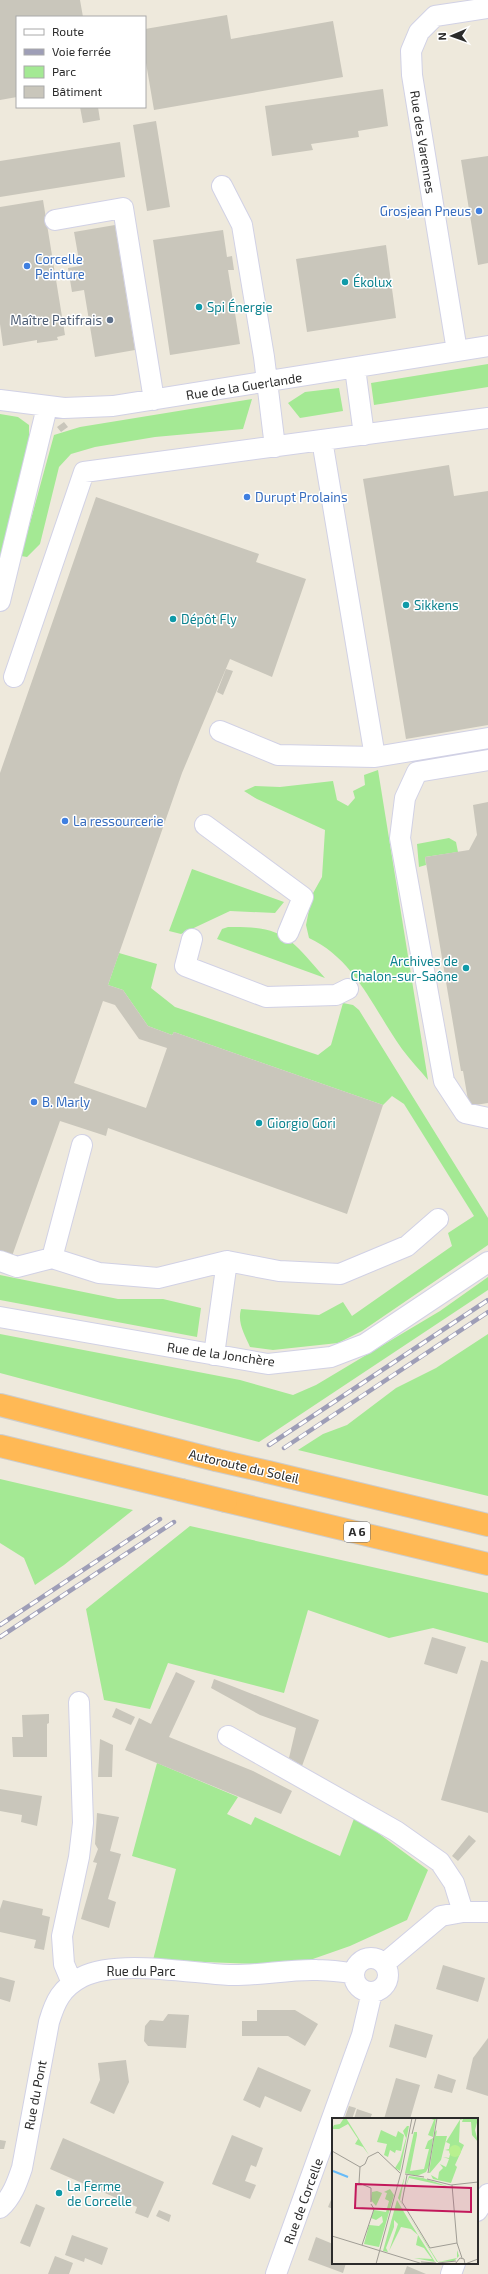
<svg xmlns="http://www.w3.org/2000/svg" width="488" height="2274" font-family="'Exo 2',sans-serif">
	<style>
		.green { fill: #a4e994 }
		.building { fill: #c9c6bb; fill-rule: evenodd }
		.lines { fill: none; stroke-linecap: round; stroke-linejoin: round }
		.minor-casing { stroke: #d1d1e5; stroke-width: 22 }
		.highway-casing { stroke: #ccc; stroke-width: 24 }
		.minor { stroke: #fff; stroke-width: 20 }
		.highway { stroke: #ffb955; stroke-width: 22 }
		.rail-casing { stroke: #9e9eb7; stroke-width: 4.5 }
		.rail { stroke: #fff; stroke-width: 3; stroke-dasharray: 9; stroke-linecap: butt }
		.highway-bridge-casing { stroke: #ccc; stroke-width: 24; stroke-linecap: butt }
		.highway-bridge { stroke: #ffb955; stroke-width: 22 }
		.shop-dot { fill: #3f7fe0; stroke: #fff; stroke-width: 1.5 }
		.culture-dot { fill: #0f9aa8; stroke: #fff; stroke-width: 1.5 }
		.service-dot { fill: #5c6f8a; stroke: #fff; stroke-width: 1.5 }
		.labels { text-anchor: middle; stroke-width: 3; stroke-linejoin: round; paint-order: stroke }
		.shield { fill: #fff; stroke: #6b6b6b; stroke-width: 1 }
		.shield-label { font-size: 12px; font-weight: bold; fill: #2b2b2b }
		.street-label { font-size: 13px; fill: #2b2b2b; stroke: #fff }
		.shop-label { font-size: 13px; fill: #366cbe; stroke: #fff; text-anchor: start }
		.culture-label { font-size: 13px; fill: #0d838f; stroke: #fff; text-anchor: start }
		.service-label { font-size: 13px; fill: #4e5e75; stroke: #fff; text-anchor: end }
		.inset-river { fill: none; stroke: #67bbf8; stroke-width: 2 }
		.inset-road { fill: none; stroke: #a09d95; stroke-width: 1 }
		.view { fill: #c2185b; fill-opacity: 0.15; stroke: #c2185b; stroke-width: 2 }
		.inset-edge { fill: none; stroke: #2b2b2b; stroke-width: 2 }
	</style>
	<rect width="100%" height="100%" fill="#eee9dc"/>
	<path class="green" d="M488,364V387L374,405L371,383Z
		M339,388L343,411L300,418L288,403L305,392Z
		M252,399L243,429L155,437L95,447L71,454L59,467L40,544L27,557L21,556L54,435L80,427Z
		M0,414L18,417L29,425V445L0,563Z
		M378,770L428,1080C420,1070 410,1060 402,1049C374,1010 355,959 309,938L306,925L312,895L322,877L325,830L257,799L244,791L255,786L280,787L333,781L337,800L348,806L355,798L353,791L365,785L364,775Z
		M449,838L456,842L458,852L425,857L426,865L419,867L417,844Z
		M192,869L284,902L275,913L230,911L181,934L169,931Z
		M228,927C284,926 290,938 325,978L217,939L222,929Z
		M119,953L157,964L151,988L175,1007L318,1055L331,1045L343,1003L353,1005L359,1010L488,1218V1245L362,1331L338,1343L273,1350L250,1347C245,1335 237,1323 241,1309L319,1315L343,1302L352,1316L452,1246L448,1233L474,1216L404,1104L392,1096L383,1105L174,1032L172,1035L148,1026L123,990L108,985Z
		M0,1275L118,1299H163L201,1308L197,1337L0,1300Z
		M488,1277V1290L259,1442L0,1373V1334L240,1380L293,1395L316,1385L440,1311Z
		M488,1334V1496L298,1450L323,1434L347,1425L396,1388L436,1368Z
		M0,1479L133,1510L64,1565L35,1585L24,1558L0,1543Z
		M190,1526L488,1593V1643L433,1628L389,1638L308,1610L284,1693L168,1663L150,1709L104,1700L86,1609Z
		M157,1763L238,1797L227,1814L251,1825L255,1817L340,1856L355,1816L428,1870L407,1920L350,1946L310,1960L259,1964L153,1960L176,1869L132,1856Z"/>
	<path class="building" d="M0,0H80L83,17H17V97L0,100Z
		M227,15L231,39L333,21L343,77L154,110L145,57V29Z
		M383,89L388,126L358,131L359,137L311,144L313,150L272,156L265,106Z
		M80,107H98L100,120L83,123Z
		M156,121L170,207L147,211L133,125Z
		M120,142L125,177L0,197V161Z
		M488,156V263L478,265L461,160Z
		M43,200L65,335L57,337L58,340L37,343V340L3,346L0,324V207Z
		M115,225L135,350L95,357L84,290L72,292L68,268L80,266L74,232Z
		M223,230L227,257L232,256L234,270H228L240,344L170,355L153,240Z
		M386,245L396,318L307,332L296,259Z
		M64,422L68,427L61,432L57,427Z
		M449,465L454,496L488,491V725L406,739L363,479Z
		M96,497L259,554L256,562L306,579L272,677L230,659L182,773L108,985L123,990L148,1026L172,1035L174,1032L383,1105L347,1214L108,1128L106,1136L60,1121L11,1259L0,1255V773ZM103,1001L115,1005L139,1039L167,1048L146,1108L74,1083Z
		M226,669L233,671L223,695L217,692Z
		M488,802V1103L469,1106L463,1071H461L425,857L469,850L477,835L473,805Z
		M432,1637L466,1647L457,1674L424,1664Z
		M481,1660L488,1662V1813L441,1800Z
		M176,1672L195,1681L169,1737L253,1771L292,1791L281,1814L125,1750L139,1718L151,1724Z
		M214,1679L319,1720L302,1766L289,1758L296,1728L260,1715L211,1688Z
		M116,1708L135,1717L131,1725L112,1717Z
		M49,1714V1723L47,1724V1757H13L12,1737H23L22,1715Z
		M100,1739L113,1745L112,1777H98Z
		M0,1789L42,1796L37,1826L21,1822L22,1815L0,1811Z
		M97,1813L119,1817L110,1851L121,1854L108,1899L116,1902L109,1928L81,1919L97,1863L93,1862L98,1849L95,1844Z
		M469,1835L476,1841L458,1861L452,1856Z
		M3,1900L43,1909L42,1915L50,1917L44,1950L34,1948L36,1940L0,1932V1909Z
		M443,1965L485,1978L478,2002L436,1989Z
		M0,1977L15,1981L10,2002L0,1999Z
		M257,2010H295L318,2024L305,2046L288,2036H242V2021H257Z
		M168,2014L189,2015L186,2048L148,2046L144,2041L145,2026L150,2020L163,2021Z
		M395,2024L433,2035L426,2058L389,2047Z
		M488,2038V2096L466,2089L473,2058Z
		M126,2060L129,2082L114,2114L90,2103L100,2080L98,2063Z
		M258,2067L311,2090L301,2112L265,2096L260,2108L243,2100Z
		M438,2074L456,2080L452,2093L434,2088Z
		M396,2078L420,2085L410,2119H384Z
		M349,2106L356,2108L352,2119L345,2117Z
		M357,2109L372,2114L370,2119H354Z
		M232,2135L263,2148L256,2167L251,2165L245,2181L256,2185L250,2199L212,2184Z
		M63,2138L164,2182L148,2218L135,2213L137,2207L50,2169Z
		M0,2140L6,2141L4,2149H0Z
		M333,2195V2209L328,2207Z
		M36,2204L45,2208L30,2247L20,2243Z
		M159,2210L171,2215L169,2222L156,2216Z
		M72,2235L108,2248L102,2265L85,2258L84,2262L65,2255Z
		M316,2237L333,2244V2263H346L343,2273L308,2260Z
		M55,2256L73,2263L69,2274H48Z
		M407,2266L426,2274H404Z"/>
	<g class="lines">
		<defs>
			<path id="minor" d="M222,186L242,225L264,357L275,447
				M55,220L123,208L154,400
				M457,351L412,75L411,51L419,32L435,16L488,8
				M355,368L364,435
				M0,400L64,408L113,406L488,346
				M322,440L488,418
				M0,601L47,407
				M14,677L84,472L322,440L375,757L488,738
				M220,731L278,755L375,757
				M488,760L417,772L405,798L400,838L444,1081L465,1113L488,1118
				M205,825L303,897L288,933
				M192,939L185,966L266,997L336,995L348,989
				M82,1145L52,1258L99,1273L158,1278L227,1261
				M0,1261L17,1267L52,1258
				M0,1317L268,1364L331,1357L365,1344L488,1262
				M214,1355L227,1261L279,1271L340,1274L407,1246L438,1219
				M228,1736L396,1831L440,1862L454,1883L463,1912
				M354 1975a17 17 0 1 1 34 0a17 17 0 1 1-34 0Z
				M384,1964L441,1916L463,1912H488
				M72,1983L64,1964L62,1936L79,1857L83,1823L79,1702
				M0,2208C12,2197 17,2183 22,2168L49,2022C55,2002 61,1988 82,1977C117,1959 189,1973 229,1975C259,1976 288,1969 317,1970C329,1970 342,1972 354,1973
				M477,2211L488,2194
				M276,2274L362,2035L372,1992
				M451,2274L455,2263"/>
			<path id="highway" d="M0,1405L216,1460
				M0,1446L181,1490
				M268,1472L488,1525
				M226,1501L488,1564"/>
		</defs>
		<use href="#minor" class="minor-casing"/>
		<use href="#highway" class="highway-casing"/>
		<use href="#minor" class="minor"/>
		<use href="#highway" class="highway"/>
		<defs>
			<path id="rail" d="M269,1445L488,1300
				M284,1448L488,1312
				M0,1625L160,1519
				M0,1637L174,1522"/>
		</defs>
		<use href="#rail" class="rail-casing"/>
		<use href="#rail" class="rail"/>
		<defs>
			<path id="highway-bridge" d="M216,1460L268,1472
				M181,1490L226,1501"/>
		</defs>
		<use href="#highway-bridge" class="highway-bridge-casing"/>
		<use href="#highway-bridge" class="highway-bridge"/>
	</g>
	<g class="shop-dot">
		<circle cx="479" cy="211" r="4"/>
		<circle cx="27" cy="266" r="4"/>
		<circle cx="247" cy="497" r="4"/>
		<circle cx="65" cy="821" r="4"/>
		<circle cx="34" cy="1102" r="4"/>
	</g>
	<g class="culture-dot">
		<circle cx="345" cy="282" r="4"/>
		<circle cx="199" cy="307" r="4"/>
		<circle cx="406" cy="605" r="4"/>
		<circle cx="173" cy="619" r="4"/>
		<circle cx="466" cy="968" r="4"/>
		<circle cx="259" cy="1123" r="4"/>
		<circle cx="59" cy="2193" r="4"/>
	</g>
	<circle class="service-dot" cx="110" cy="320" r="4"/>
	<g class="labels">
		<rect class="shield" x="344" y="1522" width="26" height="20" rx="3"/>
		<g class="shield-label">
			<text x="357" y="1536">A 6</text>
		</g>
		<g class="street-label">
			<text transform="translate(423 142) rotate(81)" y="5">Rue des Varennes</text>
			<text transform="translate(244 386) rotate(-9)" y="5">Rue de la Guerlande</text>
			<text transform="translate(221 1354) rotate(8)" y="5">Rue de la Jonchère</text>
			<text transform="translate(244 1466) rotate(13)" y="5">Autoroute du Soleil</text>
			<text x="141" y="1976">Rue du Parc</text>
			<text transform="translate(35 2095) rotate(-79)" y="5">Rue du Pont</text>
			<text transform="translate(303 2201) rotate(-70)" y="5">Rue de Corcelle</text>
		</g>
		<g class="shop-label">
			<text x="471" y="216" text-anchor="end">Grosjean Pneus</text>
			<text x="35" y="264">Corcelle<tspan x="35" dy="15">Peinture</tspan></text>
			<text x="255" y="502">Durupt Prolains</text>
			<text x="73" y="826">La ressourcerie</text>
			<text x="42" y="1107">B. Marly</text>
		</g>
		<g class="culture-label">
			<text x="353" y="287">Ékolux</text>
			<text x="207" y="312">Spi Énergie</text>
			<text x="414" y="610">Sikkens</text>
			<text x="181" y="624">Dépôt Fly</text>
			<text x="458" y="966" text-anchor="end">Archives de<tspan x="458" dy="15">Chalon-sur-Saône</tspan></text>
			<text x="267" y="1128">Giorgio Gori</text>
			<text x="67" y="2191">La Ferme<tspan x="67" dy="15">de Corcelle</tspan></text>
		</g>
		<g class="service-label">
			<text x="102" y="325">Maître Patifrais</text>
		</g>
	</g>
	<g transform="translate(332 2118)">
		<rect width="146" height="146" fill="#eee9dc"/>
		<path d="M12,0H14L37,37L31,29L23,26L26,21L16,6L7,11H0L2,7L8,6ZM97,0H104L101,19L96,17L102,2ZM129,0L146,1L143,12L146,24L140,17L139,4H130L131,1L128,2L127,24L132,27L123,47L125,49L119,65L101,61L99,57L106,61L107,54L111,50L108,46L114,49L117,41L111,39L117,40L119,33L113,32L117,31L118,26L114,24ZM75,8H77L68,53L63,50L68,42L74,20L71,13ZM49,12L64,19L66,13L72,17L69,33L64,32L63,35L58,32L56,39L52,37L55,26L45,24ZM105,12L104,18H115L109,42L98,55H97L103,14ZM82,14H85V17L78,53L92,51L97,31H93L96,23L101,20L97,48L94,54L85,58L73,55ZM73,57L68,82L72,90L106,144L125,140V132L127,138L122,143L105,144L66,80ZM77,58L91,60L118,69L77,60L71,77ZM58,71L62,77L47,129L32,126L37,107L47,108L51,104L50,98L44,102L39,100L42,92L54,94L57,83L53,81L55,75L52,74ZM45,73L50,75L44,88L39,82L40,74ZM65,82L76,101L103,144L82,140L100,141L92,130L84,127L86,117L79,111L69,109L57,133L66,106L62,102V109L54,130L56,134L51,133Z" fill="#a4e994"/>
		<path d="M117 33a6 6 0 1 1 12 0a6 6 0 1 1-12 0Z" fill="#b8f18f"/>
		<path class="inset-river" d="M1,53L16,59"/>
		<path class="inset-road" d="M80,16L84,0M0,33L28,49M28,49L33,46L36,39L46,34L68,55M28,49L27,65L39,70V84M96,55L105,0M73,56L92,59M75,57L70,84L98,130L125,125M95,61L119,67L146,64M120,67L125,125L130,140M0,118L91,146M30,127L42,91L39,86M89,144L104,145M106,145L124,143M44,146L70,51L80,0M123,146L128,140L132,141L133,146L146,141"/>
		<path class="view" d="M24,66L139,70V94L23,90Z"/>
		<rect width="146" height="146" class="inset-edge"/>
	</g>
	<rect x="16" y="16" width="130" height="92" fill="#ffffff" stroke="#aaaaaa"/>
	<rect x="24" y="29" width="20" height="6" fill="#ffffff" stroke="#aaaaaa"/>
	<text x="52" y="36" font-size="12" fill="#2b2b2b">Route</text>
	<rect x="24" y="49" width="20" height="6" fill="#9e9eb7" stroke="#aaaaaa"/>
	<text x="52" y="56" font-size="12" fill="#2b2b2b">Voie ferrée</text>
	<rect x="24" y="66" width="20" height="12" fill="#a4e994" stroke="#aaaaaa"/>
	<text x="52" y="76" font-size="12" fill="#2b2b2b">Parc</text>
	<rect x="24" y="86" width="20" height="12" fill="#c9c6bb" stroke="#aaaaaa"/>
	<text x="52" y="96" font-size="12" fill="#2b2b2b">Bâtiment</text>
	<g transform="translate(452 36) rotate(268)" stroke="#ffffff" stroke-width="3" paint-order="stroke">
	<path d="M0-3L7 15L0 10L-7 15Z" fill="#2b2b2b"/>
	<text y="-6" font-size="11" font-weight="bold" text-anchor="middle" fill="#2b2b2b">N</text>
	</g>
</svg>
